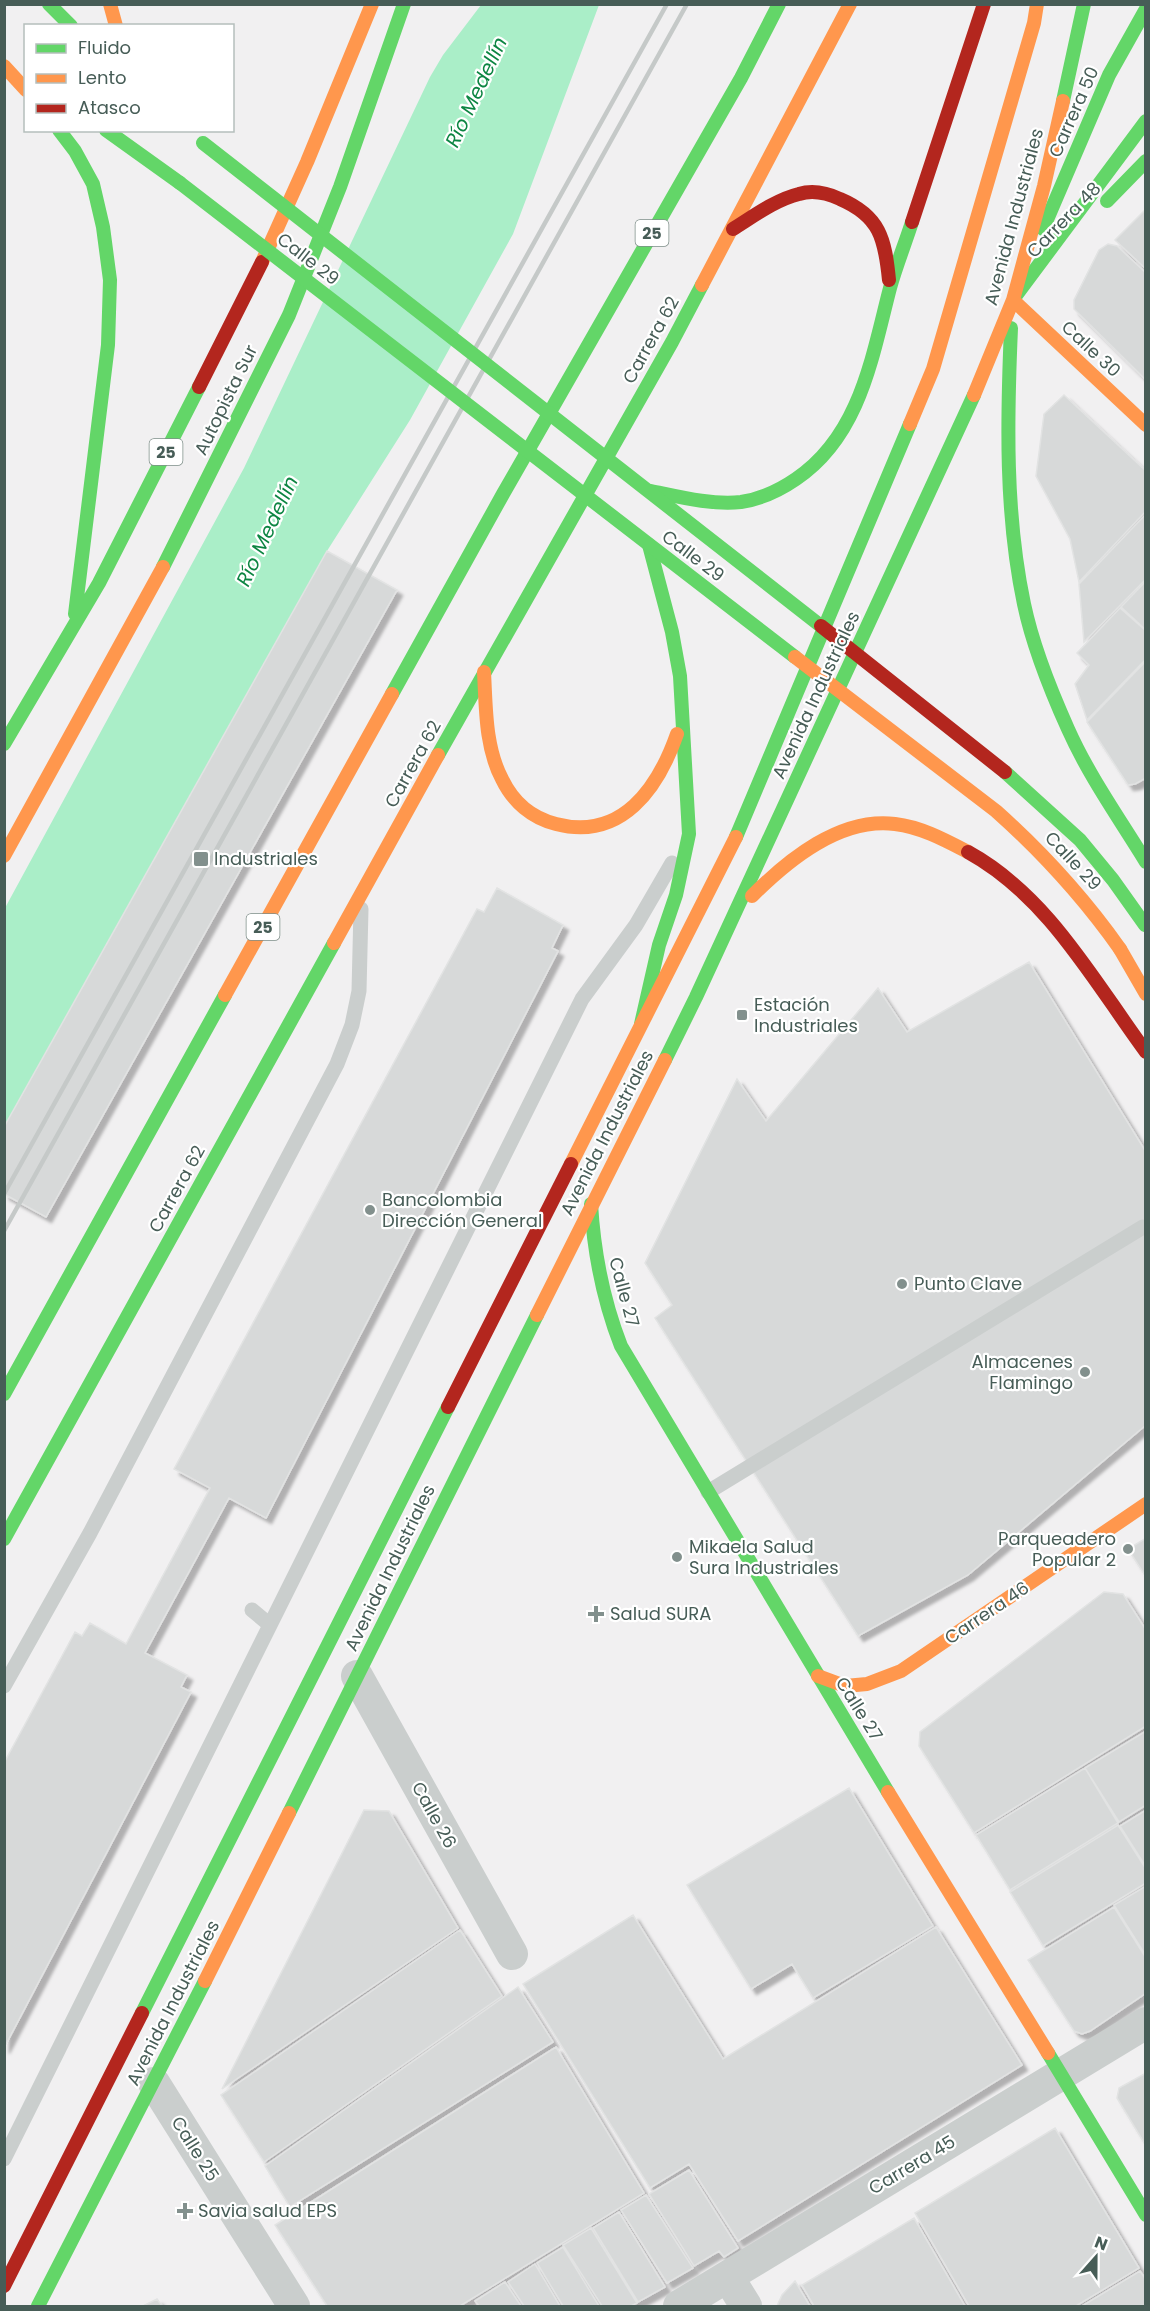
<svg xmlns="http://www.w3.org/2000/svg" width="1150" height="2311" font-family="Poppins,sans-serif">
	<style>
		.water { fill: #aaeec8 }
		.building { fill: #d7d9d9; stroke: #e2e3e3; stroke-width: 1.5; filter: url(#shadow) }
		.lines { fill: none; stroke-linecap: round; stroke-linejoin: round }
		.lane { stroke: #cacecd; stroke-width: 15 }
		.street { stroke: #cacecd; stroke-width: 32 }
		.fast { stroke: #63d668; stroke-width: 14 }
		.slow { stroke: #ff974d; stroke-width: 14 }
		.jam { stroke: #b3261e; stroke-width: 14 }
		.rail { stroke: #c5c9c8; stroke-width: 4.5 }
		.fast-bridge { stroke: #63d668; stroke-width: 14 }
		.slow-bridge { stroke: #ff974d; stroke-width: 14 }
		.jam-bridge { stroke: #b3261e; stroke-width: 14 }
		.poi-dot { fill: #82908d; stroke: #fff; stroke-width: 2 }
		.labels { text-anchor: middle; stroke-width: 4.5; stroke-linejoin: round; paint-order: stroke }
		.shield { fill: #fff; stroke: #7e8e89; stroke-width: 1.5 }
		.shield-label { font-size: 16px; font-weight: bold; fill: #475d57 }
		.street-label { font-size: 18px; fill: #475d57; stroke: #fff }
		.poi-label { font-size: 18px; fill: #475d57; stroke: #fff; text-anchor: start }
		.water-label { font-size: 20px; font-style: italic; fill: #0c8542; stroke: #fff }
	</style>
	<defs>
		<filter id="shadow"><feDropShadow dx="5.5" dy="5.5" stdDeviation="1.5" flood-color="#0004"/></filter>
	</defs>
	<rect width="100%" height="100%" fill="#f1f0f1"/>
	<path class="water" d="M481,5H599L513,234L410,420L327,551L5,1127V908L244,468L430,77L443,55Z"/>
	<path class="building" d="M1146,209V269L1115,240Z
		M1108,244L1117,246L1146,273V380L1074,309V300L1099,250Z
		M1064,395L1146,471V511L1079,582L1070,539L1036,476L1044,414Z
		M1146,514V579L1084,642L1079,584Z
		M327,551L397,590L46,1217L4,1194V1127Z
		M1146,581V630L1121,607Z
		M1120,608L1146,631V659L1087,720L1075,684L1089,665L1077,653Z
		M1146,661V778L1135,784L1128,785L1087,722Z
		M497,888L563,925L552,948L558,951L266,1518L229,1498L145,1653L187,1675L181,1687L191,1692L4,2048V1763L75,1632L82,1636L90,1623L126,1644L210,1488L174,1469L477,909L484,912Z
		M1029,962L1146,1152V1425L968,1575L858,1636L655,1318L672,1305L645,1263L737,1079L766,1121L878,988L907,1032Z
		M1146,1538V1577L1128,1549Z
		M1104,1592L1123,1594L1146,1630V1726L974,1833L919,1746L920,1732Z
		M1146,1731V1805L1119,1822L1085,1768Z
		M1085,1768L1118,1823L1010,1890L976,1835Z
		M849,1788L933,1926L813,1998L792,1964L751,1989L687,1885Z
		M364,1810L389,1811L458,1928L222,2089Z
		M1146,1810V1867L1120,1826Z
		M1118,1825L1146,1869V1883L1043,1946L1010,1892Z
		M1146,1886V1956L1114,1905Z
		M1114,1907L1146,1958V1993L1090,2031L1082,2034L1074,2031L1028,1960Z
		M633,1915L723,2059L936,1927L1022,2065L738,2241L689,2164L650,2188L523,1984Z
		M460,1930L502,1996L264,2162L221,2095Z
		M518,1987L553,2042L290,2207L265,2166Z
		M556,2047L644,2193L460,2306H327L275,2225Z
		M1146,2073V2146L1117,2098L1119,2088Z
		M1055,2128L1139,2268L1076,2306H969L915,2213Z
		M689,2170L738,2248L724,2257L719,2251L694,2266L649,2194Z
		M646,2195L693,2268L667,2283L621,2210Z
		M619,2212L665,2287L638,2302L593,2228Z
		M914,2218L965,2306H814L802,2285Z
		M591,2228L637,2303L631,2306H602L563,2245Z
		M563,2247L599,2306H563L537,2263Z
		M535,2264L560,2306H524L508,2282Z
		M1140,2271L1146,2280V2306H1082Z
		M795,2281L810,2306H777L782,2295Z
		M505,2282L521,2306H479L475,2301Z
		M157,2299L162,2306H143Z"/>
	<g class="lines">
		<path class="lane" d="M708,1492L1143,1227
			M252,1610L270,1625
			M4,1686L90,1533L337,1064L352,1025L359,991L361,909
			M4,2159L582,999L636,925L672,863"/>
		<path class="street" d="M357,1676L512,1954
			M154,2083L294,2306
			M728,2277L746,2306
			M679,2306L1146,2023"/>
		<path class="fast" d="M49,4L71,26
			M1063,101L1084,4
			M59,130L75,151L93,184L103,227L110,280L108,345L75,614
			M106,130L180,183
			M1107,201L1146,161
			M1043,229L1109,75L1146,9
			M1014,298L1146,121
			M1011,328C1007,420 1005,514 1024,604C1033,647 1050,689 1068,729C1089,776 1119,818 1146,862
			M651,491C680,497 711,505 741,502C761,499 780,490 796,479C860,436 872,357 890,288C896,266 905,244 912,222
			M163,567L289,315L340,187L404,4
			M392,694L503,494L741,78L779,4
			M4,744L99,583L199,387
			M438,755L672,342L702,285
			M736,837L910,424
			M641,1024L659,945L676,895L689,834L680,676L672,632L649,545
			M665,1060L696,997L974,395
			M591,1204C594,1254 603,1300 621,1346L888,1792
			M4,1394L225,995
			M4,1539L334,943
			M289,1813L537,1315
			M142,2013L448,1407
			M1048,2053L1146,2215
			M38,2306L205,1981"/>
		<path class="slow" d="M110,4L116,26
			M4,66L26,90
			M262,262L307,162L372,4
			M702,285L850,4
			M1013,300L1146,425
			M974,395L1013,300L1044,186L1063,101
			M910,424L933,369L1034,23L1037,4
			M484,672C486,707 485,747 502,779C513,802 532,818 556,824C622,841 658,788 677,734
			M4,856L163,567
			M752,896C788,860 840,817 895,824C921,827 945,840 968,852
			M334,943L438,755
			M1120,949L1146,994
			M225,995L392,694
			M571,1164L736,837
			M537,1315L665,1060
			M818,1676L845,1686L867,1684L901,1671L1146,1504
			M888,1792L1048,2053
			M205,1981L289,1813"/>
		<path class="jam" d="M912,222L984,4
			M733,229C754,216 775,200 799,194C812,190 827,193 840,199C880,216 885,239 889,280
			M199,387L262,262
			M968,852C1048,896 1093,980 1146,1052
			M448,1407L571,1164
			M4,2286L142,2013"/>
		<path class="rail" d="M4,1194L667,4
			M4,1231L687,4"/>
		<path class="fast-bridge" d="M203,143L821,626
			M180,183L795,657
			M1005,772L1080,840L1113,880L1145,925"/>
		<path class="slow-bridge" d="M795,657L996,811C1043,853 1084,898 1120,949"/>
		<path class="jam-bridge" d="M821,626L1005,772"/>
	</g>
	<g class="poi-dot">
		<rect x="193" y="851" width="16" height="16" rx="3"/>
		<rect x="736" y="1009" width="12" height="12" rx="3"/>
		<circle cx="370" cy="1210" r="6"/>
		<circle cx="902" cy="1284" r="6"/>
		<circle cx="1085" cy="1372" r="6"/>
		<circle cx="1128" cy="1549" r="6"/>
		<circle cx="677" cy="1557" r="6"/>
		<path d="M593 1605h6v6h6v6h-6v6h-6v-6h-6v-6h6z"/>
		<path d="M182 2202h6v6h6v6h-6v6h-6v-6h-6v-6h6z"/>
	</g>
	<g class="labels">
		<g class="shield">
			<rect x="635.5" y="220" width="33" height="26" rx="4.5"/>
			<rect x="149.5" y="439" width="33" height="26" rx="4.5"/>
			<rect x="246.5" y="914" width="33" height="26" rx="4.5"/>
		</g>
		<g class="shield-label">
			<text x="652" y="239">25</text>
			<text x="166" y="458">25</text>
			<text x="263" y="933">25</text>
		</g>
		<g class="street-label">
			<text transform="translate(1074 112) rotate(-66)" y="6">Carrera 50</text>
			<text transform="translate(1014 217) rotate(-75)" y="6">Avenida Industriales</text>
			<text transform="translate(1064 220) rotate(-46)" y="6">Carrera 48</text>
			<text transform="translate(308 259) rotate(38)" y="6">Calle 29</text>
			<text transform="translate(651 340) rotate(-61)" y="6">Carrera 62</text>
			<text transform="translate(1091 349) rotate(43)" y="6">Calle 30</text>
			<text transform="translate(226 400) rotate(-64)" y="6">Autopista Sur</text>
			<text transform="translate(693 556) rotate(37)" y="6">Calle 29</text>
			<text transform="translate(816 695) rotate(-65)" y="6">Avenida Industriales</text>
			<text transform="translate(413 764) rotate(-61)" y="6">Carrera 62</text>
			<text transform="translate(1073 861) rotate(47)" y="6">Calle 29</text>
			<text transform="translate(607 1133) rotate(-63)" y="6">Avenida Industriales</text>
			<text transform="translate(177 1189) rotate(-61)" y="6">Carrera 62</text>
			<text transform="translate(624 1292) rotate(75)" y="6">Calle 27</text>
			<text transform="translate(390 1568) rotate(-64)" y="6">Avenida Industriales</text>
			<text transform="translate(987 1613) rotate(-34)" y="6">Carrera 46</text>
			<text transform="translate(859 1709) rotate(58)" y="6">Calle 27</text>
			<text transform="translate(434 1815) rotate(61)" y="6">Calle 26</text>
			<text transform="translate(173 2003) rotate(-63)" y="6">Avenida Industriales</text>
			<text transform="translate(195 2149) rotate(58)" y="6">Calle 25</text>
			<text transform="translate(912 2165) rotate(-31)" y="6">Carrera 45</text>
		</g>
		<g class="poi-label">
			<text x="214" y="865">Industriales</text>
			<text x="754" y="1011">Estación<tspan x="754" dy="21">Industriales</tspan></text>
			<text x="382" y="1206">Bancolombia<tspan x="382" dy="21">Dirección General</tspan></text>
			<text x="914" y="1290">Punto Clave</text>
			<text x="1073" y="1368" text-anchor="end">Almacenes<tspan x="1073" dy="21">Flamingo</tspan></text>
			<text x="1116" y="1545" text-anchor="end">Parqueadero<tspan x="1116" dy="21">Popular 2</tspan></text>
			<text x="689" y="1553">Mikaela Salud<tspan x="689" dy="21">Sura Industriales</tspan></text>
			<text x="610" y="1620">Salud SURA</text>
			<text x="198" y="2217">Savia salud EPS</text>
		</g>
		<g class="water-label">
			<text transform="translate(476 92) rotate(-65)" y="7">Río Medellín</text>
			<text transform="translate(267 531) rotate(-65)" y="7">Río Medellín</text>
		</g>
	</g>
	<rect width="1150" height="2311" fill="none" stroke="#475d57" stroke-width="12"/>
	<rect x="24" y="24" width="210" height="108" fill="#ffffff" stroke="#b5bebc" stroke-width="1.5"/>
	<rect x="36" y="44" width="30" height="9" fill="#63d668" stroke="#b5bebc" stroke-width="1.5"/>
	<text x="78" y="54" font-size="18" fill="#475d57">Fluido</text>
	<rect x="36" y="74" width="30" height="9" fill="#ff974d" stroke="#b5bebc" stroke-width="1.5"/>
	<text x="78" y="84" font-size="18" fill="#475d57">Lento</text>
	<rect x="36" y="104" width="30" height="9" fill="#b3261e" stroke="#b5bebc" stroke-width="1.5"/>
	<text x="78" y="114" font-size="18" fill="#475d57">Atasco</text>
	<g transform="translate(1096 2257) rotate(21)" stroke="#ffffff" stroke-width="4.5" paint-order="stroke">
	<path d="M0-4.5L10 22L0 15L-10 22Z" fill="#475d57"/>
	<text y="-9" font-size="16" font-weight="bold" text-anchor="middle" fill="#475d57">N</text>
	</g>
</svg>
